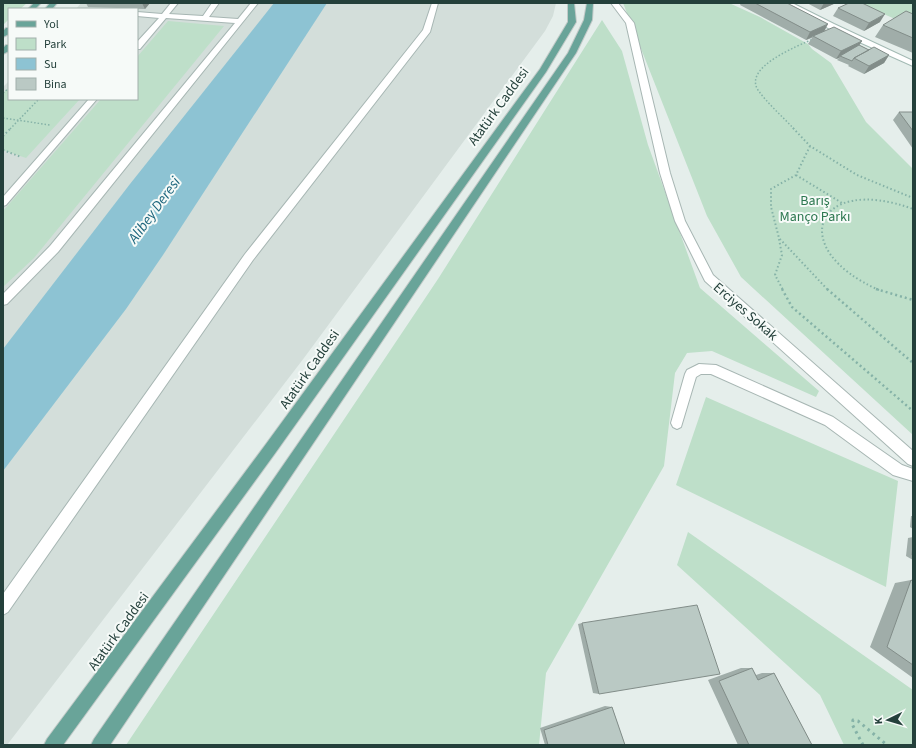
<svg xmlns="http://www.w3.org/2000/svg" width="916" height="748" font-family="'Source Sans 3',sans-serif">
	<style>
		.built { fill: #d3deda }
		.green { fill: #bedfc9 }
		.water { fill: #8dc3d3 }
		.lines { fill: none; stroke-linecap: round; stroke-linejoin: round }
		.lane-casing { stroke: #a7b6b3; stroke-width: 2 }
		.street-casing { stroke: #a7b6b3; stroke-width: 2 }
		.secondary-casing { stroke: #a3bab4; stroke-width: 2 }
		.primary-casing { stroke: #c2cac8; stroke-width: 2 }
		.path-far3 { stroke: #85b2a7; stroke-width: 1.5; stroke-dasharray: 1.5 2; stroke-linecap: butt }
		.path-far2 { stroke: #85b2a7; stroke-width: 2; stroke-dasharray: 1.5 2.5; stroke-linecap: butt }
		.path-far1 { stroke: #85b2a7; stroke-width: 2.5; stroke-dasharray: 2 3; stroke-linecap: butt }
		.path { stroke: #85b2a7; stroke-width: 3; stroke-dasharray: 2.5 4; stroke-linecap: butt }
		.lane { fill: #fff; fill-rule: evenodd }
		.street { fill: #fff; fill-rule: evenodd }
		.secondary { fill: #fff; fill-rule: evenodd }
		.primary { fill: #69a499; fill-rule: evenodd }
		.wall { fill: #a0ada9 }
		.shaded-wall { fill: #828d89 }
		.building { fill: #bac9c4; stroke: #828d89 }
		.labels { text-anchor: middle; stroke-width: 4; stroke-linejoin: round; paint-order: stroke }
		.street-label { font-size: 14px; fill: #24403b; stroke: #f6faf8 }
		.park-label { font-size: 14px; fill: #2d7850; stroke: #f6faf8 }
		.water-label { font-size: 15px; font-style: italic; fill: #1d667d; stroke: #f6faf8 }
	</style>
	<rect width="100%" height="100%" fill="#e5eeeb"/>
	<path class="built" d="M81,3H556L553,16L545,31L304,358L7,745H3V87L9,81V99H137V9H76Z"/>
	<path class="green" d="M3,3H27L20,9H9V19L3,25Z
		M623,3H729L760,17L808,44L812,49L831,63L866,122L913,169V435L741,277L707,216Z
		M859,3H913V27Z
		M602,20L622,51L648,145L700,288L819,391L816,397L712,351L687,353L675,373L664,466L546,673L539,745H126L438,279Z
		M168,21L224,26L34,258L3,287V211L101,99H137V57Z
		M7,89H9V99H80L26,158L3,150V136L11,128L3,135V93Z
		M706,397L898,481L886,587L676,485Z
		M688,532L913,690V745H844L820,695L677,565Z"/>
	<path class="water" d="M274,3H327L163,255L126,309L3,471V349L130,184Z"/>
	<g class="lines">
		<defs>
			<path id="lane" d="M171,3H178L169,14L203,16L212,3H219L209,17L238,19L251,3H258L58,252L7,304L3,305V294L50,246L235,23L166,18L140,49H137V42L159,18L137,16V12L162,14Z
				M432,3H438L430,32L253,260L8,612L3,615V594L245,254L423,30Z
				M89,99H97L6,205L3,206V197Z
				M699,364L716,365L833,417L902,465L913,469V481L893,475L825,425L711,374H701L696,377L681,427L677,429L673,427L671,423L685,374L687,370Z"/>
			<path id="street" d="M611,3H618L634,23L670,173L685,221L713,275L913,451V466L908,464L705,281L675,221L660,173L626,23Z"/>
			<path id="secondary" d="M784,3H792L834,24L913,61V66L828,28Z"/>
			<path id="primary" d="M34,3H41L35,9H28Z
				M50,3H57L52,9H45Z
				M568,3H574L576,22L546,72L276,452L63,745H44L47,739L266,444L540,69L568,22Z
				M587,3H593L592,20L576,53L110,745H91L94,739L568,53L584,20Z
				M6,28H9V34L3,37V31Z
				M6,45H9V51L3,54V48Z"/>
		</defs>
		<use href="#lane" class="lane-casing"/>
		<use href="#street" class="street-casing"/>
		<use href="#secondary" class="secondary-casing"/>
		<use href="#primary" class="primary-casing"/>
		<path class="path-far3" d="M3,93L9,88
			M3,118L50,125
			M10,129L39,99
			M794,129C783,117 767,103 758,90C743,67 798,46 813,39"/>
		<path class="path-far2" d="M793,128L810,146L857,175L913,198
			M3,136L11,128
			M810,146L796,175L771,189V207L779,238L828,290
			M3,150L21,157
			M796,175L842,203
			M779,239L782,255L775,275L783,290
			M879,290C785,249 815,173 913,209"/>
		<path class="path-far1" d="M782,289L792,307L913,411
			M827,289L913,363
			M876,289L913,300"/>
		<path class="path" d="M863,745L852,724L853,720L858,721L887,745"/>
		<use href="#lane" class="lane"/>
		<use href="#street" class="street"/>
		<use href="#secondary" class="secondary"/>
		<use href="#primary" class="primary"/>
	</g>
	<path class="wall" d="M86,3H150L145,9L88,7Z
		M741,3H787L824,31L862,41L859,45L869,50L889,55L884,63L864,74L848,66L849,65L837,60L839,58L836,59L808,44L812,38L806,40L740,5Z
		M807,3H836L820,10Z
		M838,8L880,22L864,31L833,16Z
		M913,14V53L875,37L883,25Z
		M899,112H913V149L893,120Z
		M911,516H913V529L910,527Z
		M913,537V560L906,556L908,538Z
		M911,580L913,581V678L870,647L895,583Z
		M582,623L599,694L593,693L578,624Z
		M741,668H752L756,675L762,673H774L812,745H738L708,680Z
		M605,706L612,707L625,745H545L540,728Z"/>
	<path class="shaded-wall" d="M142,3H150L145,9Z
		M824,3H836L820,10Z
		M885,14L880,22L864,31L869,23Z
		M828,24L824,32L813,36L812,37L806,40L810,32Z
		M862,41L857,49L840,56L839,58L836,59L841,51Z
		M889,55L884,63L864,74L869,66Z"/>
	<path class="building" d="M755,3H787L828,24L810,32Z
		M849,3H862L885,14L869,23L838,8Z
		M906,11L913,14V38L883,25Z
		M834,27L862,41L841,51L813,36Z
		M859,45L869,50L854,58L852,61L840,56Z
		M874,47L889,55L869,66L854,58Z
		M899,112H913V131Z
		M913,544V556L912,555Z
		M911,580L913,581V665L887,647Z
		M697,605L720,674L599,694L582,623Z
		M752,668L758,680L774,673L812,745H749L719,681Z
		M612,707L625,745H548L544,730Z"/>
	<g class="labels">
		<g class="street-label">
			<text transform="translate(498 106) rotate(-54)" y="5">Atatürk Caddesi</text>
			<text transform="translate(746 311) rotate(41)" y="5">Erciyes Sokak</text>
			<text transform="translate(309 369) rotate(-55)" y="5">Atatürk Caddesi</text>
			<text transform="translate(118 631) rotate(-54)" y="5">Atatürk Caddesi</text>
		</g>
		<g class="park-label">
			<text x="815" y="205">Barış<tspan x="815" dy="16">Manço Parkı</tspan></text>
		</g>
		<g class="water-label">
			<text transform="translate(154 210) rotate(-54)" y="5">Alibey Deresi</text>
		</g>
	</g>
	<rect width="916" height="748" fill="none" stroke="#24403b" stroke-width="8"/>
	<rect x="8" y="8" width="130" height="92" fill="#f6faf8" stroke="#a2b0ac"/>
	<rect x="16" y="21" width="20" height="6" fill="#69a499" stroke="#a2b0ac"/>
	<text x="44" y="28" font-size="12" fill="#24403b">Yol</text>
	<rect x="16" y="38" width="20" height="12" fill="#bedfc9" stroke="#a2b0ac"/>
	<text x="44" y="48" font-size="12" fill="#24403b">Park</text>
	<rect x="16" y="58" width="20" height="12" fill="#8dc3d3" stroke="#a2b0ac"/>
	<text x="44" y="68" font-size="12" fill="#24403b">Su</text>
	<rect x="16" y="78" width="20" height="12" fill="#bac9c4" stroke="#a2b0ac"/>
	<text x="44" y="88" font-size="12" fill="#24403b">Bina</text>
	<g transform="translate(888 720) rotate(265)" stroke="#f6faf8" stroke-width="3" paint-order="stroke">
	<path d="M0-3L7 15L0 10L-7 15Z" fill="#24403b"/>
	<text y="-6" font-size="11" font-weight="bold" text-anchor="middle" fill="#24403b">K</text>
	</g>
</svg>
